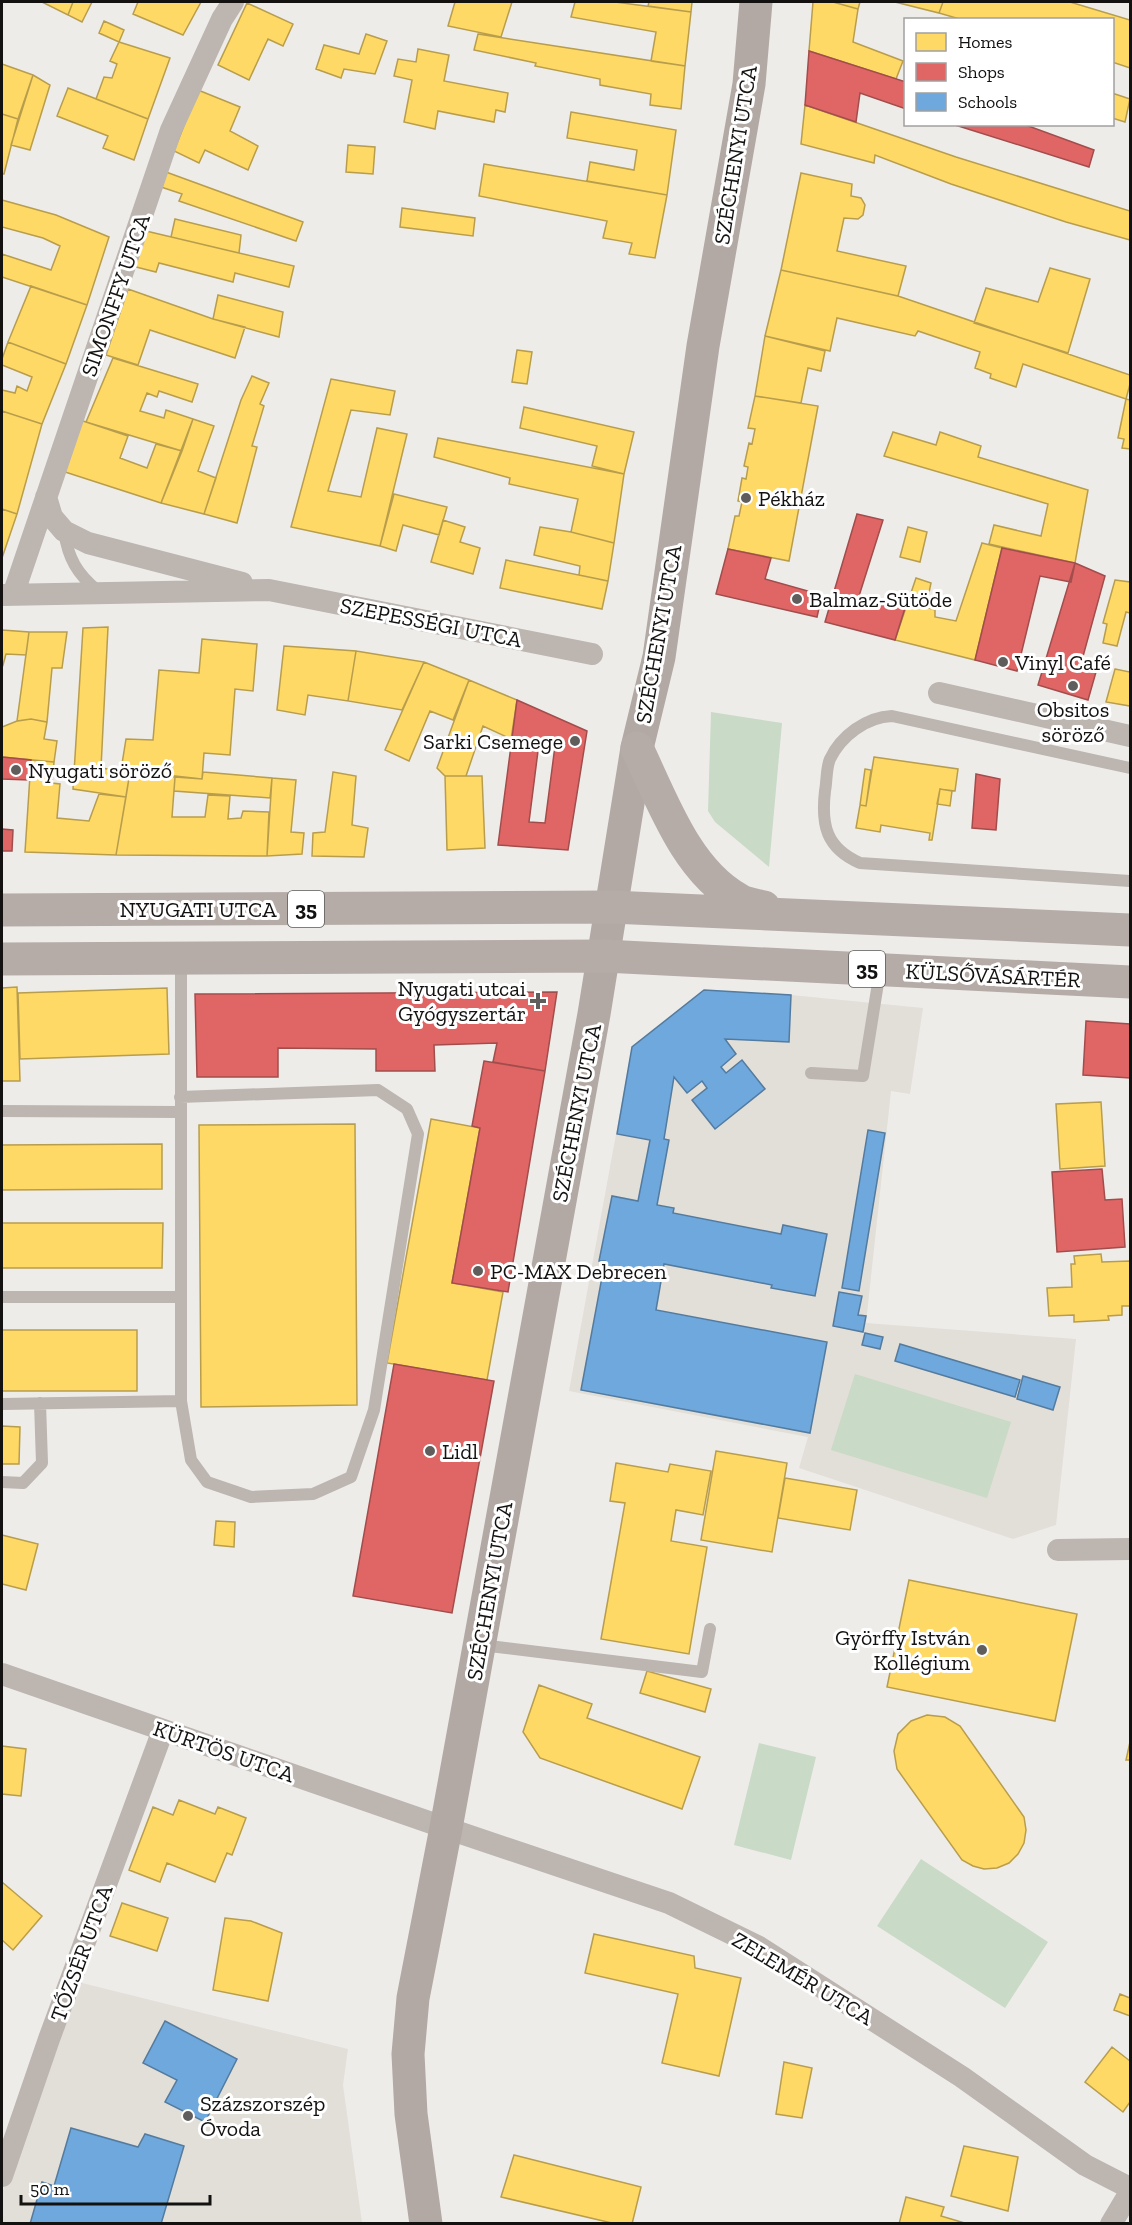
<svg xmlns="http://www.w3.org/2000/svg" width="1132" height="2225" font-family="'Zilla Slab',serif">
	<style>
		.built { fill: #e2ded8 }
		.green { fill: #c9dac6 }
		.homes { fill: #ffd966; stroke: #b89d4c; stroke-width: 1.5 }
		.shops { fill: #e06666; stroke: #a24d4c; stroke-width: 1.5; fill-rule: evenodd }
		.schools { fill: #6fa8dc; stroke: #537b9f; stroke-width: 1.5 }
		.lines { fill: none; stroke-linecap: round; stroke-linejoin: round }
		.lane { stroke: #bcb5b0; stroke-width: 12 }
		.street { stroke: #bcb5b0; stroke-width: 22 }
		.secondary { stroke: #b2a9a4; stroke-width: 33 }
		.primary { stroke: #b5aca8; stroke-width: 33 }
		.poi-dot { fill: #605e5d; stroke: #fff; stroke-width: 2 }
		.labels { text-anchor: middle; stroke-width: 6; stroke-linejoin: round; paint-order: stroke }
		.shield { fill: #fff; stroke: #5a5958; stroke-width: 1.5 }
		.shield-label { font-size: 21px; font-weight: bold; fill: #131211 }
		.street-label { font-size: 22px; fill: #131211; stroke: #fff }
		.poi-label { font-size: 22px; fill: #131211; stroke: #fff; text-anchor: start }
	</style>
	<rect width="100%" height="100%" fill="#eeece9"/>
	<path class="built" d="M704,990L791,995L923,1008L910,1094L891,1091L866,1323L1076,1339L1056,1525L1013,1539L799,1468L808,1437L569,1391L632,1047Z
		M78,1982L348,2049L343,2085L362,2223H2V2193Z"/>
	<path class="green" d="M711,712L782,723L769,867L715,822L708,811Z
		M855,1374L1011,1422L987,1498L831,1450Z
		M759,1743L816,1757L791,1860L734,1845Z
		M921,1859L1048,1942L1005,2008L877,1926Z"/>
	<path class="homes" d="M42,2H73L68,15Z
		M73,2H92L82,22L68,15Z
		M138,2H201L183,35L133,14Z
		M455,2H512L501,37L448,26Z
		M575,2H615L691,12L685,66L651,61L656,32L571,17Z
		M649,2H692L691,12L648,6Z
		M813,2H833L858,9L853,42L903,61L896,79L809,51Z
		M833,2H860L858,9Z
		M895,2H943L939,13Z
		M943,2H1070L1130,20V68L1112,62V20H963L939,13Z
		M247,3L293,24L283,46L268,39L249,80L218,65Z
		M104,21L124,30L119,42L99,33Z
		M366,34L387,41L375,74L344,69L341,78L316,69L324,45L359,54Z
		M478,34L685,66L681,109L650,105L651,94L600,85V79L535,66L536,63L474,50Z
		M119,42L170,58L148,119L96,99L104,77L112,78L117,64L110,61Z
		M418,49L449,55L444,81L508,93L505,112L496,110L494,122L438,111L435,129L404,122L412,80L394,76L398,59L416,62Z
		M2,64L33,75L18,119L2,114Z
		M33,75L50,85L30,150L11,145Z
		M68,88L148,119L134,160L103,148L108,136L57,116Z
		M198,90L240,107L230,131L258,146L248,170L205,150L199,163L174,151Z
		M1112,93L1130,99L1125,122L1112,118Z
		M805,105L956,157L1130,211V240L1066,222L951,184L875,155L874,163L801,144Z
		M571,112L676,130L667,195L587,181L590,162L634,170L637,150L567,138Z
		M2,114L18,119L4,174H2Z
		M348,145L375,147L373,174L346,172Z
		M484,164L667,195L655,258L629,254L632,243L603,238L607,221L479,196Z
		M166,172L303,222L296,241L179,201L182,194L161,187Z
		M801,173L852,184L851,196L861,198L865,205L863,215L858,219L844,218L837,251L906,266L898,296L781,270Z
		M2,200L56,215L109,237L87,305L2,277V254L51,270L60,246L43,238L2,227Z
		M402,208L475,218L473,236L400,227Z
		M175,219L241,235L239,253L171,237Z
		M146,231L294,266L289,287L235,273L233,282L159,263L156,272L132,266Z
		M1050,268L1090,279L1068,353L974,323L986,288L1038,302Z
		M781,270L898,296L1130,375V384L1126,399L1023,364L1016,387L990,378L991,374L975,368L980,352L918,331L915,336L837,318L830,351L765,336Z
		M31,286L87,305L66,364L8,342Z
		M128,289L213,319L245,327L235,358L150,330L138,365L106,355Z
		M218,295L283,312L279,337L213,319Z
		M765,336L825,351L821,371L808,368L801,403L755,396Z
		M8,342L66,364L42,424L2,411V390L15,393L17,386L27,391L32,377L2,365V359Z
		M517,350L532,352L527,384L512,382Z
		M113,358L198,384L192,402L159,391L157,397L147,393L140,411L164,418L166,410L193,419L182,451L86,422Z
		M252,376L269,383L260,404L264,406L252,446L257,447L237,523L204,514L241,400Z
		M331,379L395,391L390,415L351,410L328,491L361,497L377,428L407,434L380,546L291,527Z
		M755,396L818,406L789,561L728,549L735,516H739L742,502L738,501L742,478L746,479L748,467L744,466L749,443L752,444L755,429L748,428Z
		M1126,399L1130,400V449L1122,448L1124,439L1118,438Z
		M524,407L634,432L624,474L592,466L597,446L520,428Z
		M2,411L42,424L17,514L2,509Z
		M193,419L214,426L198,471L216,478L204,514L161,503Z
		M80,420L128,436L120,458L147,468L156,444L182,451L161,503L62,471Z
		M893,432L936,445L940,432L981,446L978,457L1088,490L1075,563L989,544L994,525L1041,536L1048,504L884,456Z
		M438,438L624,474L614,543L571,532L578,499L509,484L510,478L434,457Z
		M394,494L447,507L439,535L403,525L396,551L380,546Z
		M2,509L17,514L2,558Z
		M443,520L465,527L460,542L480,548L473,574L431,562Z
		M540,527L571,532L614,543L608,581L579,575L580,566L534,555Z
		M908,527L927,532L920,562L900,557Z
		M982,543L1002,548L975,660L895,640L916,578L931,583L926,607L935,610V617L956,621Z
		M506,560L608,581L602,609L500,588Z
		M1115,580L1130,582V613L1126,612L1117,646L1103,643L1107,624L1103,623Z
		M108,627L101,768L130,772L126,797L73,789L83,628Z
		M2,630L29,632L26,655L6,654L3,665L2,664Z
		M29,632H67L62,668H52L47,722L31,719L17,721Z
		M202,639L257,644L253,691L235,689L230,755L204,753L202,779L121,770L126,739L153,740L159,670L199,673Z
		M284,646L356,651L348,701L308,695L305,715L277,710Z
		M356,651L424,662L402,710L348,701Z
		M424,662L469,680L453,720L430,711L409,761L385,750Z
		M1115,669L1130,672V706L1106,702Z
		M469,680L517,700L511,739L483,726L466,776H445L437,768Z
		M31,719L47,722L44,739L57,741L54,762L2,757V727L17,721Z
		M874,757L958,769L955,791L940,789L932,840H929L930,833L881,825L880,832L856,828L860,805L866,806Z
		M31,760L54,762L52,783L60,784L57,818L89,821L99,794L126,797L116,855L25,852Z
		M865,769L871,770L866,806L860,805Z
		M130,772L175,777L172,817H205L208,795L230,796L228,819L241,818L243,811L269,812L267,856L116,855Z
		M203,772L272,778L270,798L174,791L175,777L202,779Z
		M333,772L356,776L352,825L368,828L364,857L312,856L313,833L325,832Z
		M445,776H482L485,848L447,850Z
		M272,778L296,780L291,832L304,833L302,854L267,856Z
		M940,789L952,791L950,806L937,804Z
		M17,987L20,1081H2V988Z
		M167,988L169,1054L20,1059L18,993Z
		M1101,1102L1105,1166L1060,1169L1056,1104Z
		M431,1119L480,1128L452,1283L503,1292L487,1380L387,1363Z
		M355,1124L357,1405L201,1407L199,1125Z
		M162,1144V1189L2,1190V1145Z
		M2,1223H163L162,1268H2Z
		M1101,1254L1102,1262L1130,1261V1306H1122V1315L1108,1316L1109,1320L1074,1322V1315L1049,1316L1047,1288L1072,1287L1071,1264H1075L1074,1256Z
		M2,1330H137V1391H2Z
		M2,1426L20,1427L19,1464H2Z
		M716,1451L787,1463L772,1552L701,1540Z
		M616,1463L668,1472L670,1464L711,1471L703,1515L676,1510L671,1541L707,1547L689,1654L601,1639L625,1503L610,1501Z
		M785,1478L857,1490L850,1530L778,1518Z
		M216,1521L235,1522L234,1547L214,1545Z
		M2,1535L38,1544L26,1590L2,1584Z
		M909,1580L1077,1614L1055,1721L887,1687Z
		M647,1671L711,1689L705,1712L640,1693Z
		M539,1685L592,1704L587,1718L700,1757L682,1809L540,1758L523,1732Z
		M927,1715L945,1717L960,1726L1024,1817L1026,1830L1024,1843L1018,1854L1009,1863L997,1868L984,1869L973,1866L962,1860L897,1769L894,1751L898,1734L911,1721Z
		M1130,1742V1760H1126Z
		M2,1746L26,1749L21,1796L2,1794Z
		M179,1800L215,1814L218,1807L246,1818L232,1855L227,1853L215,1882L167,1863L160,1882L129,1870L153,1807L173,1815Z
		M2,1882L42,1916L13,1950L2,1940Z
		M122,1903L168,1918L157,1951L110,1936Z
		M225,1918L251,1921L282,1933L268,2001L213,1990Z
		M594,1934L694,1956L695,1968L741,1978L719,2076L662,2063L678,1994L585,1973Z
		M1120,1994L1130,1998V2016L1114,2010Z
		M1112,2047L1130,2061V2102L1123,2112L1085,2082Z
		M784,2062L812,2068L802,2118L776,2114Z
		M964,2146L1018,2157L1008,2211L951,2196Z
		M514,2155L641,2187L632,2224H616L501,2197Z
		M906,2197L944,2207L941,2216L968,2224H899Z"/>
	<path class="shops" d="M809,51L906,82V109L860,93L856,122L805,105Z
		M952,124H1023L1094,150L1089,167Z
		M857,514L883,520L859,596L905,608L895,640L825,622Z
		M1002,548L1075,563L1071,582L1040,576L1017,671L975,660Z
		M728,549L771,558L765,579L822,595L817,617L716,594Z
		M1075,563L1105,576L1082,660L1098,665L1088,700L1038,685Z
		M517,700L587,731L568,850L498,845ZM539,743L555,746L545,823L529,822Z
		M2,757L31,760L29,780L2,779Z
		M976,774L1000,779L996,830L972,828Z
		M2,829L13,830L12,851H2Z
		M557,992L545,1071L493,1062L497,1043L434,1045L435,1071H376V1049L278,1048V1077H197L195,994Z
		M1086,1021L1130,1024V1078L1083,1075Z
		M484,1061L545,1071L508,1292L452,1283L480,1128L472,1126Z
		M1102,1169L1105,1200L1122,1199L1125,1247L1057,1252L1052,1172Z
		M394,1364L494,1381L452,1613L353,1596Z"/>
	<path class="schools" d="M704,990L791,995L789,1042L725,1039L736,1054L721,1067L726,1073L742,1060L765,1089L715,1129L692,1100L707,1088L702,1081L687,1093L674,1077L664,1139L669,1140L657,1205L674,1208L673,1213L781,1234L783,1225L827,1234L815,1296L771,1288L772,1285L664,1264L656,1310L827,1342L810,1433L581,1390L605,1261H599L612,1196L638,1201L650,1140L617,1134L632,1047Z
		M868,1130L885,1133L859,1291L842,1288Z
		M839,1292L862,1296L858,1315L866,1316L863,1332L833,1326Z
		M865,1333L883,1337L880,1349L862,1345Z
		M900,1344L1020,1380L1015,1397L895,1361Z
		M1023,1376L1060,1387L1053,1410L1017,1399Z
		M165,2021L237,2059L205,2122L165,2102L177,2080L143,2063Z
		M71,2128L138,2147L145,2134L184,2146L161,2224H30L42,2182L54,2186Z"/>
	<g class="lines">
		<path class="lane" d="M64,531C68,558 77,574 98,591
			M1130,768L892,716C866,717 841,736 830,759C826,768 827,781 825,791C821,825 826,848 860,863L1130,881
			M811,1073L863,1076L880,971
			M180,1097L378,1090L407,1109L418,1134L374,1410L351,1477L313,1494L251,1497L207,1482L191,1460L181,1401V960
			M2,1111L180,1112
			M2,1297H181
			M2,1404L181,1401
			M2,1482L23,1483L42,1463L40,1403
			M481,1645L702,1672L710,1629"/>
		<path class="street" d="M46,497L52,517L64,531L88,543L242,583
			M2,595L269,590L592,654
			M13,595L171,130L222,19L233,2
			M939,693L1130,736
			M1058,1550L1130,1549
			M2,1674L446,1828L669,1903L759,1947L962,2077L1085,2165L1130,2188
			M2,2176L49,2039L163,1730
			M1111,2224L1130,2192"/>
		<path class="secondary" d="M426,2224L411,2114L408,2054L413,1998L446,1828L594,1014L637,748L659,657L703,346L749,84L756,2"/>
		<path class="primary" d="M637,748C662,800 686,870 738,899C745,904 756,905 764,907
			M2,910L611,907L1130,930
			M2,959L604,956L1130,982"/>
	</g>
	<g class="poi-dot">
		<circle cx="746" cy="498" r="6"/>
		<circle cx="797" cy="599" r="6"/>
		<circle cx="1003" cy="662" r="6"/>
		<circle cx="1073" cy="686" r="6"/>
		<circle cx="575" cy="741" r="6"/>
		<circle cx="16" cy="770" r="6"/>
		<path d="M535 992h6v6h6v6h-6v6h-6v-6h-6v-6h6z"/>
		<circle cx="478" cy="1271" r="6"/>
		<circle cx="430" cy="1451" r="6"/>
		<circle cx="982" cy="1650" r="6"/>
		<circle cx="188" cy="2116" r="6"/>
	</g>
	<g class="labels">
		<g class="shield">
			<rect x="288" y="891" width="36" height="36" rx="4.5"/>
			<rect x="849" y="951" width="36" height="36" rx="4.5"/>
		</g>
		<g class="shield-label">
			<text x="306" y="916">35</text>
			<text x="867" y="976">35</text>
		</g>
		<g class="street-label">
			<text transform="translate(735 155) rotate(-81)" y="8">SZÉCHENYI UTCA</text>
			<text transform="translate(115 295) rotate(-71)" y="8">SIMONFFY UTCA</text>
			<text transform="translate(431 622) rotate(11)" y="8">SZEPESSÉGI UTCA</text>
			<text transform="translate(658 634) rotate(-80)" y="8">SZÉCHENYI UTCA</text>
			<text x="198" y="917">NYUGATI UTCA</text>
			<text transform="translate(993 975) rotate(3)" y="8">KÜLSŐVÁSÁRTÉR</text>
			<text transform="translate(576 1113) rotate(-79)" y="8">SZÉCHENYI UTCA</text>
			<text transform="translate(489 1591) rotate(-80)" y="8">SZÉCHENYI UTCA</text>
			<text transform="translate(224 1751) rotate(19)" y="8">KÜRTÖS UTCA</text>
			<text transform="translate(81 1953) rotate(-70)" y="8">TŐZSÉR UTCA</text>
			<text transform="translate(803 1978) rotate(31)" y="8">ZELEMÉR UTCA</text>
		</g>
		<g class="poi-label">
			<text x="758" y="506">Pékház</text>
			<text x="809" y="607">Balmaz-Sütöde</text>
			<text x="1015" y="670">Vinyl Café</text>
			<text x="1073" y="717" text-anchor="middle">Obsitos<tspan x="1073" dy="25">söröző</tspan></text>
			<text x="563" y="749" text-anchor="end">Sarki Csemege</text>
			<text x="28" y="778">Nyugati söröző</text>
			<text x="526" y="996" text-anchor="end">Nyugati utcai<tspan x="526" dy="25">Gyógyszertár</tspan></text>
			<text x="490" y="1279">PC-MAX Debrecen</text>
			<text x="442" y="1459">Lidl</text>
			<text x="970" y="1645" text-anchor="end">Györffy István<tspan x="970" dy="25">Kollégium</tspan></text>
			<text x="200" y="2111">Százszorszép<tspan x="200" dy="25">Óvoda</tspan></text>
		</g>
	</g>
	<rect width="1132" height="2225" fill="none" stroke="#131211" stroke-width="6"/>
	<rect x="904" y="18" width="210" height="108" fill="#ffffff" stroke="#a1a0a0" stroke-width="1.5"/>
	<rect x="916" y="33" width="30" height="18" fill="#ffd966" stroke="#a1a0a0" stroke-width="1.5"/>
	<text x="958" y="48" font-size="18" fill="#131211">Homes</text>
	<rect x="916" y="63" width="30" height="18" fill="#e06666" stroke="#a1a0a0" stroke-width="1.5"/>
	<text x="958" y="78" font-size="18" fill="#131211">Shops</text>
	<rect x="916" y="93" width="30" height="18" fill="#6fa8dc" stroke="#a1a0a0" stroke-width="1.5"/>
	<text x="958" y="108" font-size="18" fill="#131211">Schools</text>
	<path d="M21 2195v9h189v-9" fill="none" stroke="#131211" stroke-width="3"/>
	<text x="30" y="2195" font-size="18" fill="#131211" stroke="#ffffff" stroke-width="4.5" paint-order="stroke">50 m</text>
</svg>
